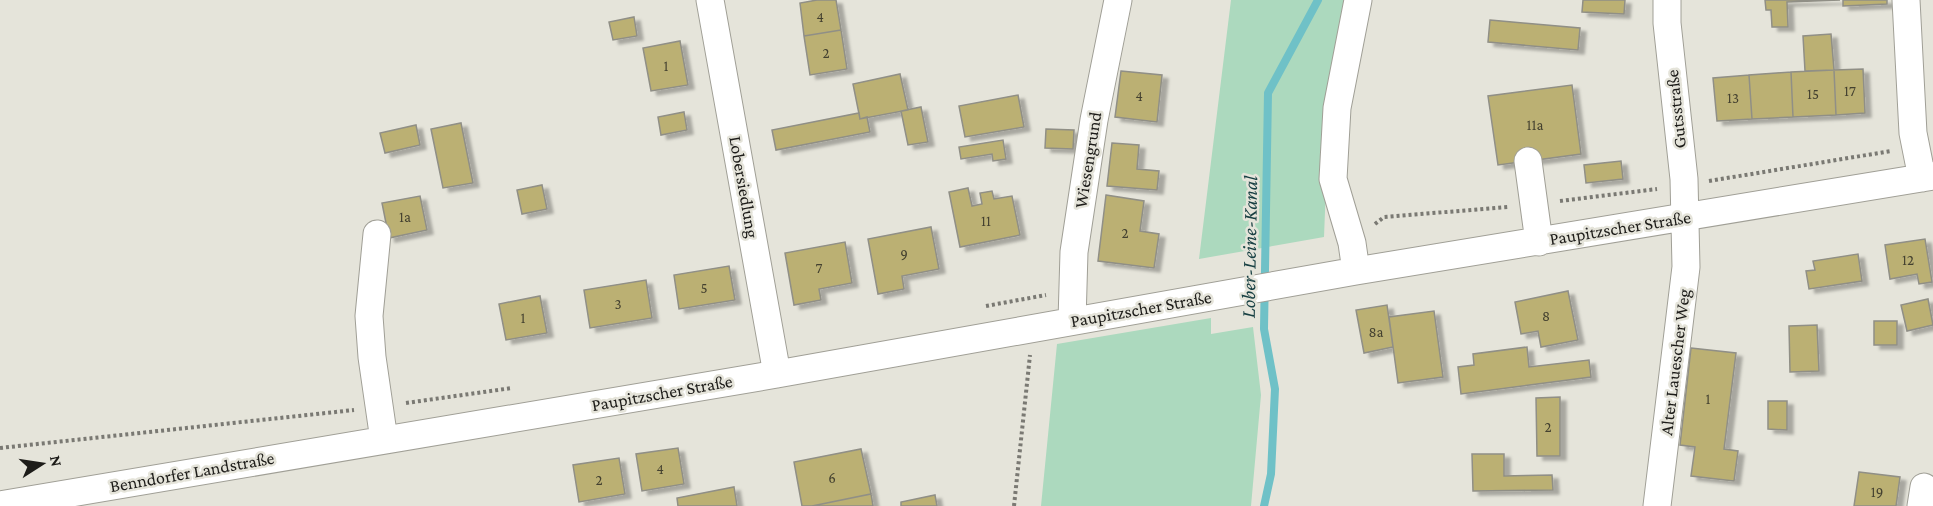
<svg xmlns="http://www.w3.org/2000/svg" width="1933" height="506" font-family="'Crimson Pro',serif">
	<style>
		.green { fill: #acd9be }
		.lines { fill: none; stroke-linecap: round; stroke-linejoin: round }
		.stream { stroke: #6fc1c7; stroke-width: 8 }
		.building { fill: #bbb073; stroke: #908f86; stroke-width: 1.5; filter: url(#shadow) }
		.minor-casing { stroke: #a09f96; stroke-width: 29 }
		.path { stroke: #7a7973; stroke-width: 4; stroke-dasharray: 3 3; stroke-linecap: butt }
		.minor { stroke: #fff; stroke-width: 27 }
		.labels { text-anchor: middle; stroke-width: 5; stroke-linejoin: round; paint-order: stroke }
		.number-label { font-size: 15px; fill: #444130 }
		.street-label { font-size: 18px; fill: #1d1c19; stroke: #e5e4da }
		.water-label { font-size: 20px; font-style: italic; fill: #184043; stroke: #e5e4da }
	</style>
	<defs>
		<filter id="shadow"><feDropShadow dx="6" dy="4" stdDeviation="1.5" flood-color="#0004"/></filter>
	</defs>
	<rect width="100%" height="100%" fill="#e5e4da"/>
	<path class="green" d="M1231,0H1351L1330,83L1324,237L1199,259Z
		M1211,318V334L1253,327L1261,395L1251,506H1041L1057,344Z"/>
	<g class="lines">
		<path class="stream" d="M1264,506L1271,474L1275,389L1264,329L1268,93L1318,0"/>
	</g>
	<path class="building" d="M817,0H836L841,30L804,36L800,3Z
		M1583,0H1625L1624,14L1582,12Z
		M1765,0H1840L1787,2L1788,27H1772L1771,10H1766Z
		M1843,0H1887V4L1843,6Z
		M634,17L637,36L613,40L609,22Z
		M1490,20L1580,28L1578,50L1488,42Z
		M841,30L847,69L810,75L804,36Z
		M1831,34L1834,70L1805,71L1803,36Z
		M680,41L688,85L651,91L643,48Z
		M1863,69L1865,113L1836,115L1834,70Z
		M1834,70L1836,115L1793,117L1791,72Z
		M1121,71L1162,75L1157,122L1115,117Z
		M1791,72L1793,117L1752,119L1749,75Z
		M900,74L908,110L860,119L853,84Z
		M1749,75L1752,119L1717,121L1713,78Z
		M1572,85L1581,154L1498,165L1488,96Z
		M1018,95L1024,127L965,137L959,106Z
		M921,107L928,142L908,145L901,111Z
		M684,112L687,130L661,135L658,117Z
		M859,113L860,119L867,117L870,132L776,150L772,130Z
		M461,123L473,183L443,188L431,129Z
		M416,125L420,145L385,153L380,133Z
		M1046,129L1074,130L1073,149L1045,148Z
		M1003,140L1006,159L993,161L992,154L961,159L959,147Z
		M1112,143L1139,145L1137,169L1159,171L1157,190L1107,186Z
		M1621,161L1623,179L1586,183L1584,165Z
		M542,185L547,209L522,214L517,190Z
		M968,188L972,206L982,204L980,193L992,191L994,199L1012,196L1020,235L960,247L949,192Z
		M1106,195L1144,201L1140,231L1159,234L1154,268L1098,261Z
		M420,196L427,230L389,238L382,203Z
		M931,227L939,269L902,276L904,289L878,294L868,239Z
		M1925,239L1932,282L1919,284L1917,274L1890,279L1885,245Z
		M845,242L852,283L819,289L821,300L794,305L785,253Z
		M1858,254L1862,281L1809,289L1806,271L1815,270L1813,261Z
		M729,266L735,300L679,309L674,275Z
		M646,280L652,318L590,328L584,290Z
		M1568,291L1578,340L1541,347L1538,331L1521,334L1515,302Z
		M540,296L547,333L506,340L499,304Z
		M1928,299L1933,325L1907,331L1901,305Z
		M1387,305L1393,347L1364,353L1356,310Z
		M1434,311L1443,377L1398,383L1389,317Z
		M1874,321H1897V345H1874Z
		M1817,325L1819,371L1790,372L1789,326Z
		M1527,347L1529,367L1589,360L1591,377L1461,394L1458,367L1474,365L1473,354Z
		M1691,348L1736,353L1724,449L1738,451L1734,481L1691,476L1695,447L1680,445Z
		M1560,397V456H1537L1536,398Z
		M1768,401H1787V430L1768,429Z
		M678,448L684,484L642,491L636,454Z
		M861,449L871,494L812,506H802L794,462Z
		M1472,454H1504V476L1552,475L1553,490L1473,491Z
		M619,458L625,494L579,502L573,465Z
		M1859,472L1900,477L1896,506H1854Z
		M734,487L737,506H678L677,498Z
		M871,494L873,506H812Z
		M935,495L937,506H901V502Z"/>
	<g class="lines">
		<defs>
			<path id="minor" d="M710,0L777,374
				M1906,0L1913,133L1922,178
				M1528,161L1539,242
				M377,234L369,316L372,357L384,440
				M1356,271L1352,243L1333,179L1337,108L1358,0
				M1072,321L1074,252L1094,120L1118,0
				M0,505L777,374L1356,271L1933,176
				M1657,506L1686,267L1684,179L1667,23V0
				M1921,506L1924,487"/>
		</defs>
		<use href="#minor" class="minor-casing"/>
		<path class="path" d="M1709,181L1891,151
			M1560,201L1657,189
			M1375,224L1384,217L1508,207
			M986,306L1046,295
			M406,403L512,388
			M0,448L354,410
			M1014,506L1030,355"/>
		<use href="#minor" class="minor"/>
	</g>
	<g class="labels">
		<g class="number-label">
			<text x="820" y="22">4</text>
			<text x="826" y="58">2</text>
			<text x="666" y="71">1</text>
			<text x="1850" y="96">17</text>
			<text x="1813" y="99">15</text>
			<text x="1139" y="101">4</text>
			<text x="1733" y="103">13</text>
			<text x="1535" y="130">11a</text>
			<text x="405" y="222">1a</text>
			<text x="986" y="226">11</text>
			<text x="1125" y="238">2</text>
			<text x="904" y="259">9</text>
			<text x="1908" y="265">12</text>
			<text x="819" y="273">7</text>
			<text x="704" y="293">5</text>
			<text x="618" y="309">3</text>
			<text x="1546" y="321">8</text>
			<text x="523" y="323">1</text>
			<text x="1376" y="337">8a</text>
			<text x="1708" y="404">1</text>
			<text x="1548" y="432">2</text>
			<text x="660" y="474">4</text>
			<text x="832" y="483">6</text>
			<text x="599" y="485">2</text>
			<text x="1877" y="497">19</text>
		</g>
		<g class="street-label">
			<text transform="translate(1676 109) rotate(-96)" y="6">Gutsstraße</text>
			<text transform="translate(1088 160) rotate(-81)" y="6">Wiesengrund</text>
			<text transform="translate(744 187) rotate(80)" y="6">Lobersiedlung</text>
			<text transform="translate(1620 228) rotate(-9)" y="6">Paupitzscher Straße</text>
			<text transform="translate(1141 309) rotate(-10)" y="6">Paupitzscher Straße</text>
			<text transform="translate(1675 362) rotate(-83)" y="6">Alter Lauescher Weg</text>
			<text transform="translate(662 393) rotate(-10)" y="6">Paupitzscher Straße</text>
			<text transform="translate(192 472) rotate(-10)" y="6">Benndorfer Landstraße</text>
		</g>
		<g class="water-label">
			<text transform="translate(1249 247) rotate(-89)" y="7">Lober-Leine-Kanal</text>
		</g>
	</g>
	<g transform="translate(42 464) rotate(78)" stroke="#e5e4da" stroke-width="4.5" paint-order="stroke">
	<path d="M0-4.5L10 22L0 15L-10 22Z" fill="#1d1c19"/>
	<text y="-9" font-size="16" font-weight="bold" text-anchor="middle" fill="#1d1c19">N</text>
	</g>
</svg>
